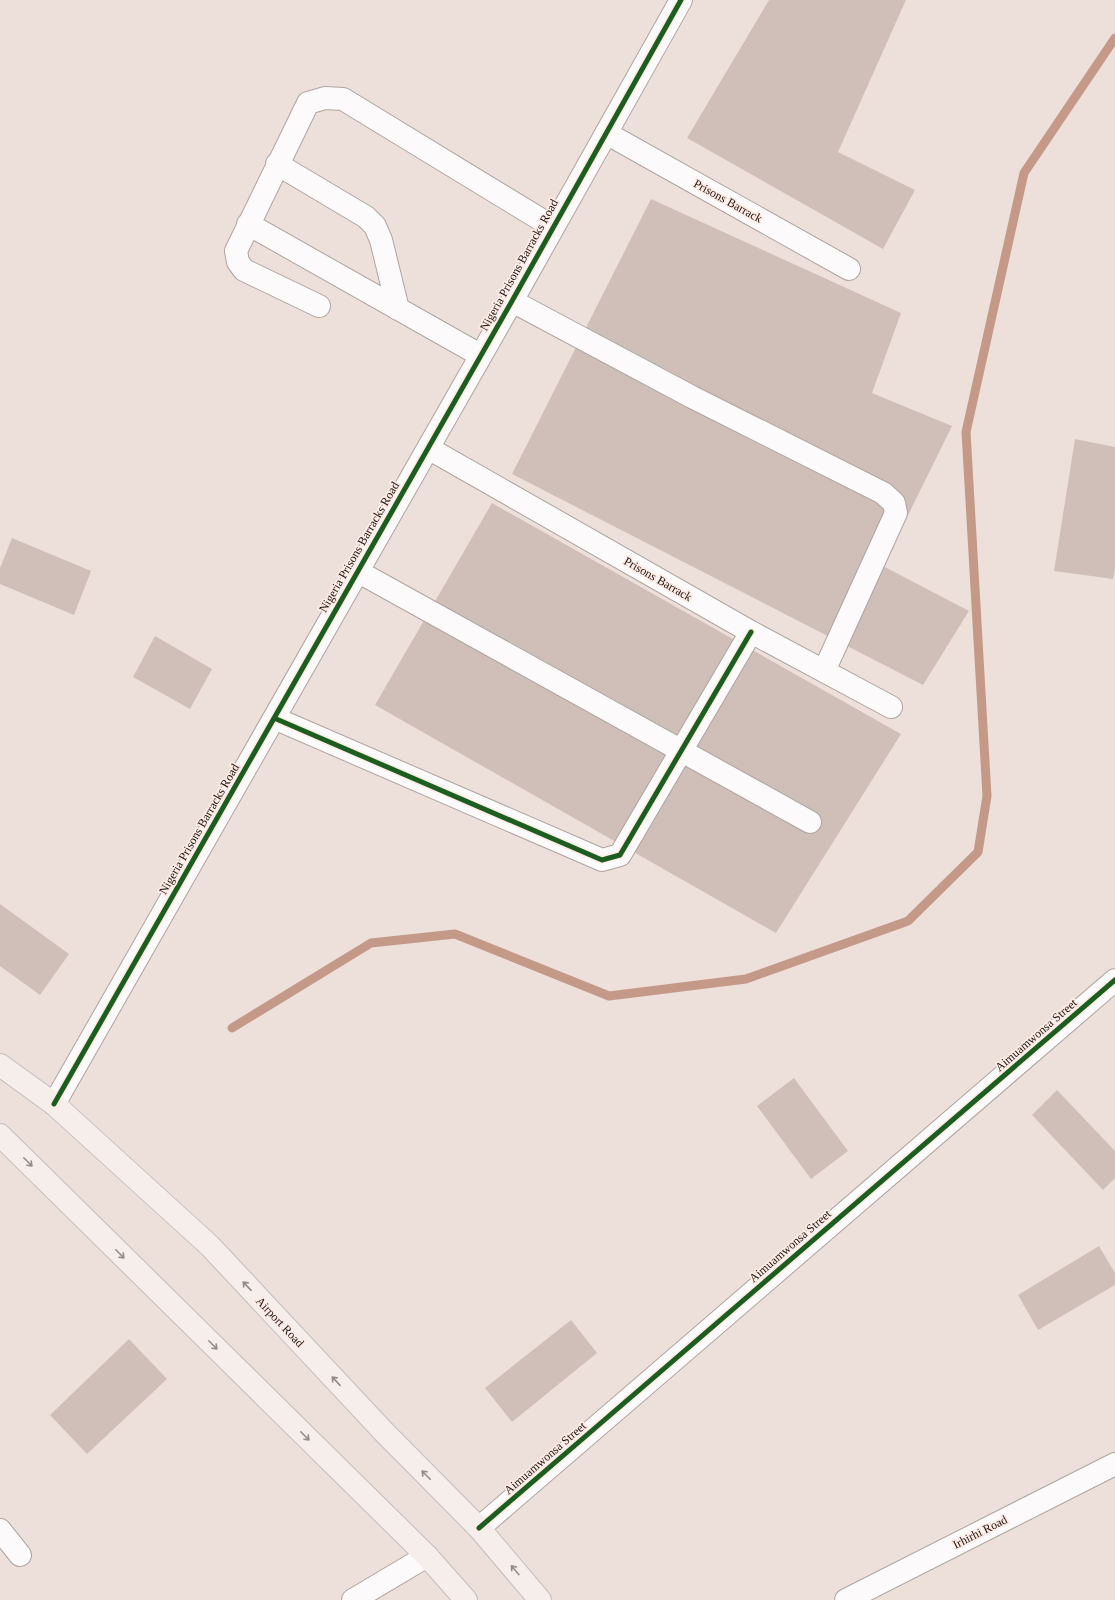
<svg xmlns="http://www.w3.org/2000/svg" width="1115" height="1600" font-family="'Times New Roman',serif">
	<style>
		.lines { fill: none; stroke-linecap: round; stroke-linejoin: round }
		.stream { stroke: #c49988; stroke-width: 9 }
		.building { fill: #d0bfb9 }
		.minor-casing { stroke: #aea4a0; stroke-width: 24 }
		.major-casing { stroke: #c3bdba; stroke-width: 24 }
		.minor { stroke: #fcfafa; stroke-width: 22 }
		.major { stroke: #f5eeea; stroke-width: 22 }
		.cycleway-casing { stroke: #feebe4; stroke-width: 8 }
		.cycleway { stroke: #1b5e20; stroke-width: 5 }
		.oneway { stroke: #958d8a }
		.labels { text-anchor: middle; stroke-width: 3.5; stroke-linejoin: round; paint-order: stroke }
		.street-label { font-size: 12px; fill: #1f1714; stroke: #feebe4 }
	</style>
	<rect width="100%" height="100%" fill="#ede0db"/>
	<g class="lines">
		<path class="stream" d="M232,1028L371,943L455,934L609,996L746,979L908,921L978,852L987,796L966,432L1024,173L1115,38"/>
	</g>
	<path class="building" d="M769,0H906L838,152L915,190L883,249L687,138Z
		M651,199L901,313L872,393L952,426L883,566L969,611L923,685L512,474Z
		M1075,439L1115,447V569L1113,579L1054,571Z
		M492,503L901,734L776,933L375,705Z
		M12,538L91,571L74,615L0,584V568Z
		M155,636L212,669L190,709L133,677Z
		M0,904L69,954L40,995L0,966Z
		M794,1078L848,1151L811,1179L757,1106Z
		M1057,1090L1115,1151V1178L1103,1190L1032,1115Z
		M1099,1246L1115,1273V1285L1038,1330L1018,1295Z
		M571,1320L597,1353L512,1422L485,1388Z
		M129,1339L167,1379L87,1454L50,1415Z"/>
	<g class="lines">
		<defs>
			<path id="minor" d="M606,133L849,269
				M277,164L366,217L375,226L381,240L398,309
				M248,224L480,355
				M512,301L692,397L883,493L894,503L896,513L824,671
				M319,306L244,270L238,262L236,251L308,103L325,98L343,99L553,227
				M428,448L751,632L891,707
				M357,571L810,822
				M274,718L602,860L620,855L751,632
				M54,1104L512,301L681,0
				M479,1528L1115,980
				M0,1530L20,1555
				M353,1600L427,1556
				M846,1600L1115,1464"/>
			<path id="major" d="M0,1065L54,1104L210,1246L384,1432L479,1528L540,1600
				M0,1135L427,1556L466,1600"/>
		</defs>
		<use href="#minor" class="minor-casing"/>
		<use href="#major" class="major-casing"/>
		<use href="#minor" class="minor"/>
		<use href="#major" class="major"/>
		<defs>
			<path id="cycleway" d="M274,718L602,860L620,855L751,632
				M54,1104L512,301L681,0
				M479,1528L1115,980"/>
		</defs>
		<use href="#cycleway" class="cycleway-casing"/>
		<use href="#cycleway" class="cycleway"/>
	</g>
	<defs><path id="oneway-shaft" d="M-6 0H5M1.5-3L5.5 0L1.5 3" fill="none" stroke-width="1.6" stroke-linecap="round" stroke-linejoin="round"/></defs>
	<g class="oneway">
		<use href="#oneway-shaft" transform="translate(28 1162) rotate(45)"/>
		<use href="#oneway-shaft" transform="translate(120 1254) rotate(45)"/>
		<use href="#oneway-shaft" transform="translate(247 1286) rotate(-133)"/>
		<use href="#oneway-shaft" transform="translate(213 1345) rotate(45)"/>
		<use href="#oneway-shaft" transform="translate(336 1381) rotate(-133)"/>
		<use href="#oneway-shaft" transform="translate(305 1436) rotate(45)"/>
		<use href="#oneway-shaft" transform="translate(426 1475) rotate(-135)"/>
		<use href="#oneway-shaft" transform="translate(515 1570) rotate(-130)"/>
	</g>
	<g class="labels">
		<g class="street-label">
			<text transform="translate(728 201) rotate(29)" y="4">Prisons Barrack</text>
			<text transform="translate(519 265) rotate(-61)" y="4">Nigeria Prisons Barracks Road</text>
			<text transform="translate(359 547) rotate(-60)" y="4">Nigeria Prisons Barracks Road</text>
			<text transform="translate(658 579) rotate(30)" y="4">Prisons Barrack</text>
			<text transform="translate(199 829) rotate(-60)" y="4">Nigeria Prisons Barracks Road</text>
			<text transform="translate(1036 1035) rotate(-41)" y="4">Aimuamwonsa Street</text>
			<text transform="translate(790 1246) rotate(-41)" y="4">Aimuamwonsa Street</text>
			<text transform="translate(280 1322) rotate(47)" y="4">Airport Road</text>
			<text transform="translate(545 1458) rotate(-41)" y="4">Aimuamwonsa Street</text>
			<text transform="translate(980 1532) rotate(-27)" y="4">Irhirhi Road</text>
		</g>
	</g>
</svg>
